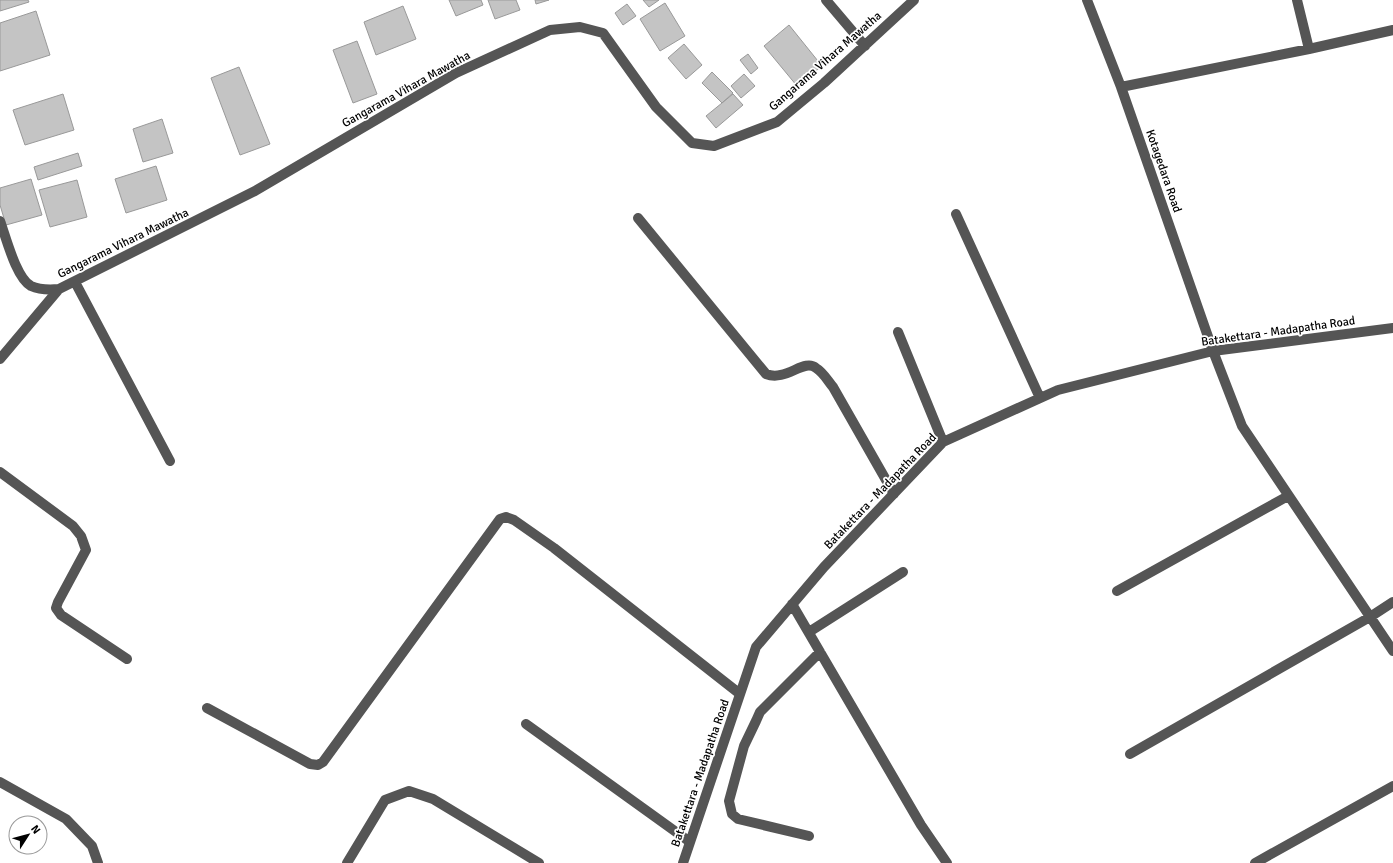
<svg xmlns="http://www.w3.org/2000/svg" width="1393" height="863" font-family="Signika,sans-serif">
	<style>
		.building { fill: #c4c4c4; stroke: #999 }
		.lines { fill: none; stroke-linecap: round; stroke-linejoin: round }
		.minor { stroke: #555; stroke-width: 10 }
		.labels { text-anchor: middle; stroke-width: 3.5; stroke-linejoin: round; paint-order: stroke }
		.street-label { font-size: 12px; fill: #000; stroke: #fff }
	</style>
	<rect width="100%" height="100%" fill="#fff"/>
	<path class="building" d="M0,0H28L29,2L0,11Z
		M449,0H481L483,5L456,16Z
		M488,0H516L520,10L495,19Z
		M535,0H549L536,4Z
		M643,0H659L649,7Z
		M665,3L685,36L660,51L640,19Z
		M627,4L636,16L623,25L615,13Z
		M403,6L416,39L376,55L364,22Z
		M36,11L50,55L0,71V23Z
		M789,25L822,66L797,86L764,46Z
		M357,41L377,94L353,103L333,50Z
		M684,44L702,65L686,79L668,58Z
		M748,54L758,68L751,74L740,60Z
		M239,67L270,144L240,155L211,78Z
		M712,72L733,93L722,103L702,83Z
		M744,74L755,86L741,98L731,86Z
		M63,94L74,130L25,145L13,110Z
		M733,94L743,105L716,128L706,116Z
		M162,119L173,153L143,162L133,129Z
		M78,153L82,166L38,180L34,167Z
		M156,166L167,200L126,213L115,179Z
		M31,179L42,215L6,225L0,205V188Z
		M77,180L87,217L50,227L39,190Z"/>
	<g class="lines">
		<path class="minor" d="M826,0L865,46
			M1087,0L1121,87L1213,351L1242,426L1393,651
			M1297,0L1309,49
			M1121,87L1309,49L1393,30
			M956,214L1040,398
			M638,218L766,374C786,382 804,358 816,368C823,372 828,381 833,387L894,494
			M0,221C6,237 16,278 31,286C40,290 49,290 59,289L255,191L456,73L550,30L580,27L603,33L656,107L692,143L714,146L777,122L824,83L914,0
			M75,282L170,461
			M898,332L943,442
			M0,359L59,289
			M0,472L73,526L81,536L86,550L58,602L56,608L61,615L127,659
			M1117,591L1288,496
			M792,604L921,825L947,863
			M809,632L903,572
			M207,708L310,764L318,765L323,762L500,519L506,517L514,520L554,548L740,694
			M526,724L690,842
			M1130,754L1370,617L1393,602
			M0,782L66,819L92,846L98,863
			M809,836L738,819L732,814L729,801L744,746L756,721L760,712L820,652
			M347,863L385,800L409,791L433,799L539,863
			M683,863L756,647L824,567L943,442L1058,390L1213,351L1393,328
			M1255,863L1393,786"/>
	</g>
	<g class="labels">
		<g class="street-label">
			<text transform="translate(825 61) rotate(-41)" y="4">Gangarama Vihara Mawatha</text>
			<text transform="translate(406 89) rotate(-29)" y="4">Gangarama Vihara Mawatha</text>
			<text transform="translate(1164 171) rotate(71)" y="4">Kotagedara Road</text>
			<text transform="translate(123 243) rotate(-26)" y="4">Gangarama Vihara Mawatha</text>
			<text transform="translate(1278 331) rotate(-8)" y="4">Batakettara - Madapatha Road</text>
			<text transform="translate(880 491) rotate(-46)" y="4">Batakettara - Madapatha Road</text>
			<text transform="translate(700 773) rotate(-71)" y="4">Batakettara - Madapatha Road</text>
		</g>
	</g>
	<g transform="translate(28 835) rotate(54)"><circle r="19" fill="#ffffff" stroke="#999999"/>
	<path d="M0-3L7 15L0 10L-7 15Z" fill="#000000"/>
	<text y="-6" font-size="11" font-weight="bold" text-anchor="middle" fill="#000000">N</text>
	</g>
</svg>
